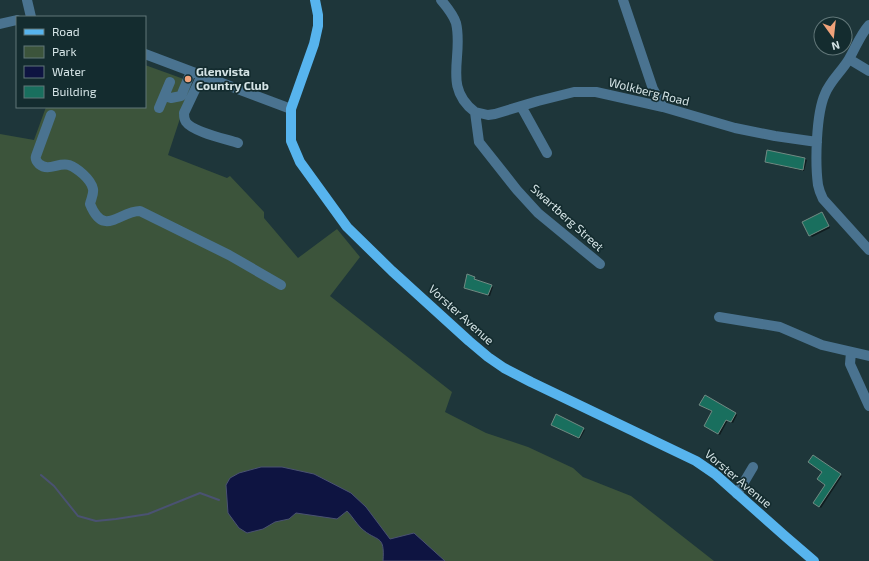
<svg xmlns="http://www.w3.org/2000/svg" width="869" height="561" font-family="'Exo 2',sans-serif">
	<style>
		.green { fill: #3c543b }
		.water { fill: #0e1441; stroke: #4a5272 }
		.shadow { fill: #0007 }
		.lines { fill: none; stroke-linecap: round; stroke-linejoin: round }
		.stream { stroke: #4a5272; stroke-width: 2 }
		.building { fill: #196f5e; stroke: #718a83 }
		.minor { stroke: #4a7390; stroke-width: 10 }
		.major { stroke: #57b4ee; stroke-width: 10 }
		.poi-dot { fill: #f0a27a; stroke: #142c2f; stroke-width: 1.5 }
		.labels { text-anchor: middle; stroke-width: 3.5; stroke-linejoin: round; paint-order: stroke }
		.poi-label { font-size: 12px; font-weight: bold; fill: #d5e4e6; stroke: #142c2f; text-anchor: start }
		.street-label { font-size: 12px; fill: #d5e4e6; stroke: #142c2f }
	</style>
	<rect width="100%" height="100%" fill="#1e363a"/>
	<path class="green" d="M145,65L192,82L168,155L227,178L230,176L264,212V218L298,258L337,229L360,257L330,296L452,392L445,412L486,433L528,447L573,468L583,477L631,496L714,561H0V134L34,140L46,107H145Z"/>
	<path class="water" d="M261,467H282L314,474L351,493L366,507L390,539L414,533L445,561H383C385,533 377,543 361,528C356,523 352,516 347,511L337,519L296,513L289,519L275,522L263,529L247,533L239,528L228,513L226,485L230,478L239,473Z"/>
	<path class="shadow" d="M805,159L807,160L804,171L768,163L766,162Z
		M822,213L830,228L812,237L810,235Z
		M476,279V281L493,287L490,296L467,289L465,287L474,285Z
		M702,406L736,413L737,415L733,423L728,420L720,435L706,427L712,412Z
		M552,425L583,429L585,430L580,439Z
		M809,462L842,476L821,508L816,504L826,485L818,479L823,472Z"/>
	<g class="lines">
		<path class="stream" d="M41,475L54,486L78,516L96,521L116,519L148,514L200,493L219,500"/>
	</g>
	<path class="building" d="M767,150L805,158L803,170L765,162Z
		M822,212L829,226L809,236L802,222Z
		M467,274L475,277L474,279L492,285L488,295L464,288Z
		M705,395L736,413L731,422L726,420L718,434L704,426L712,411L699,405Z
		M556,414L584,428L579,438L551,425Z
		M813,455L841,474L819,507L813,503L825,485L817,479L822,472L808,462Z"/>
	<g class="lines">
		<path class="minor" d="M27,0L31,17
			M441,0C447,7 453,14 456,23C464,56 442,87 475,112L479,142L517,190L538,213L600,264
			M623,0L653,89L663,107
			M0,24L17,20
			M869,25C860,35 856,47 849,59C842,71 830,81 825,94C816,114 815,163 818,185C819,190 821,195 823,199L869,250
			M145,54L291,109
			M849,59L869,71
			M202,75L184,113C184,116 184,119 186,122C193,132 226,139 238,143
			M164,96L171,98L181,96L191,72
			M521,106L547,153
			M159,108L170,82
			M475,112L488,115L495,114L538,101L574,92H596L663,107L735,128L775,136L817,142
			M51,115L36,156C35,159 36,161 39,164C49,172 58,162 69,165C77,168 91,179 93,189C94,194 91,199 90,204C104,238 119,211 140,211L229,255L281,285
			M719,317L780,327L822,345L869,356
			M851,352L850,364L869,406
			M737,494L753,467"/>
		<path class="major" d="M315,0L318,15V26L314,44L291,109V141L300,162L347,227L392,271L469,341L488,357L504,368L531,382L696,461L715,474L786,537L814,561"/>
	</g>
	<circle class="poi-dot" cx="188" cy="79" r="4"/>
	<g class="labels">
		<g class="poi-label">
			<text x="196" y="76">Glenvista<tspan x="196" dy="14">Country Club</tspan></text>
		</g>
		<g class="street-label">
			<text transform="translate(649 92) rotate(14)" y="4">Wolkberg Road</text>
			<text transform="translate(567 218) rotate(42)" y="4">Swartberg Street</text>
			<text transform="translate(461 315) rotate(42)" y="4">Vorster Avenue</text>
			<text transform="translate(738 479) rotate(40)" y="4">Vorster Avenue</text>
		</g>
	</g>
	<rect x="16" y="16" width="130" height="92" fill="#142c2f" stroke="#617678"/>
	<rect x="24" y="29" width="20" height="6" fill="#57b4ee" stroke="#617678"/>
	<text x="52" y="36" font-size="12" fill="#d5e4e6">Road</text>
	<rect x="24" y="46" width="20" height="12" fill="#3c543b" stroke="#617678"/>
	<text x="52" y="56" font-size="12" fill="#d5e4e6">Park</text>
	<rect x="24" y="66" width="20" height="12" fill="#0e1441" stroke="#617678"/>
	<text x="52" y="76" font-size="12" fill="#d5e4e6">Water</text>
	<rect x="24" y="86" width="20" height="12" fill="#196f5e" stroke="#617678"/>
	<text x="52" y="96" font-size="12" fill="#d5e4e6">Building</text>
	<g transform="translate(833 36) rotate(165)"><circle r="19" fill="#142c2f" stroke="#617678"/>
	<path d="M0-3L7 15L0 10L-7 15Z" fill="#f0a27a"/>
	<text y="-6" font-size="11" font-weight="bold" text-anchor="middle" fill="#d5e4e6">N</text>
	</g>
</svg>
